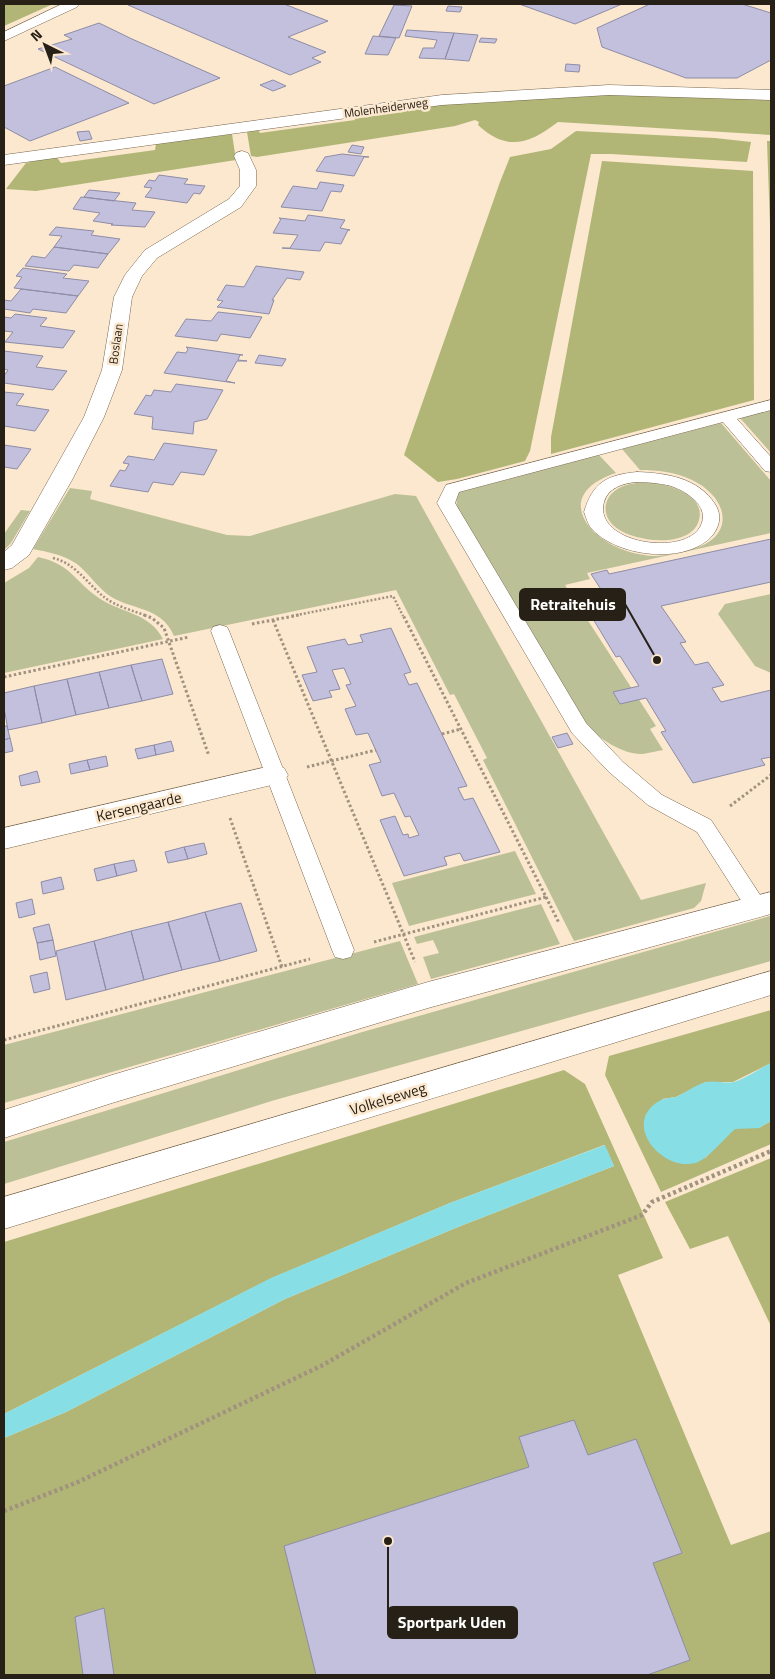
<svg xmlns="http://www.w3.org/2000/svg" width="775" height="1679" font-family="'Titillium Web',sans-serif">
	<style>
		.green { fill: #bcc096 }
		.forest { fill: #b1b677 }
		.water { fill: #87dee4 }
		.building { fill: #c2c0dc; stroke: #8e8ca7 }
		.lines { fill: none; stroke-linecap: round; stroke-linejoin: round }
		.lane-casing { stroke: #77664f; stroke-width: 1 }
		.street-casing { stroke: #77664f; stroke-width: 1 }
		.secondary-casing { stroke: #77664f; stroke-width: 1 }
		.path-far2 { stroke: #a0927f; stroke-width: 2.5; stroke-dasharray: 2 2; stroke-linecap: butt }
		.path-far1 { stroke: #a0927f; stroke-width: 3; stroke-dasharray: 2.5 2.5; stroke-linecap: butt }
		.path { stroke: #a0927f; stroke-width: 4.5; stroke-dasharray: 3 3; stroke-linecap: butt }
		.lane { fill: #fff; fill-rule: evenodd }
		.street { fill: #fff; fill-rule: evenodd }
		.secondary { fill: #fff; fill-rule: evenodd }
		.labels { text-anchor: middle; stroke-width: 5; stroke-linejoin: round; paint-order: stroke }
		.far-street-label { font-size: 12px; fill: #272016; stroke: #fbe8ce }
		.street-label { font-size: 15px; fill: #272016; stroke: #fbe8ce }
		.leader { fill: none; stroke: #272016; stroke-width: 2 }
		.callout-dot { fill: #272016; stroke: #fbe8ce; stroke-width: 2 }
		.callout { fill: #272016; stroke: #272016; stroke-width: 2 }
		.callout-label { font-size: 16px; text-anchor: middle; font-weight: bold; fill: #fff }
	</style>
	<rect width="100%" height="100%" fill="#fbe8ce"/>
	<path class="green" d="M771,410V453L740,418Z
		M721,423L771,481V533L587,573L590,579L565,585L656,726L650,729L663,750C656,751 650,753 643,754C623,755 601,739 587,727L457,509L456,493L599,455L616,473C546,496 594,549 644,555C659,558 678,553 693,549C737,536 728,497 692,480C675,472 657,470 640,470L622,449Z
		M647,482C665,484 706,493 699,520C691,549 636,542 618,529C600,517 602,496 621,487C629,483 638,483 647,482Z
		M70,488L92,491L90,499L227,535L250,536L395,494L416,496L641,900L706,883L701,901L694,908L574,941L483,760L487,758L454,694L450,695L396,590L174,636C161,605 130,611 107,594C96,585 88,573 77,564C64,555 48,552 33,549Z
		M21,510L30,511L11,543L4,550V534Z
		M38,557C71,564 74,581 99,598C121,613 150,613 163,639L4,673V583L29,568Z
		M771,594V673L755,666L718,614L725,604Z
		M515,851L536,894L409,926L392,883Z
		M541,904L560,944L431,979L423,957L439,953L433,940L417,944L414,937Z
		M770,916L771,961L275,1100L4,1184V1142L359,1033Z
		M400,941L418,984L4,1103V1045Z"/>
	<path class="forest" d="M4,4H53L4,26Z
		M617,94L771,100V135L558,122C529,144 507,152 478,125L479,122L475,120L455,126L257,157L251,156L247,132L258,130L260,133L355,120L354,116L407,106Z
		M576,131L715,138L751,142L747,162L611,154H591L530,451L525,461L457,479L438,482L404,455L500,182L510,157L551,149Z
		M232,134L236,160L36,191L6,189L26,163L56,156L61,163L155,150L156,144Z
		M767,141H771V254Z
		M602,161L753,171L754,400L551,454V437Z
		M771,1010V1063L733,1082H706L676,1097L662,1099L705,1158L735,1128H759L771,1121V1144L661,1192L605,1075L609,1056Z
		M564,1070L585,1084L663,1258L618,1275L731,1545L771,1531V1675H4V1438L66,1412L285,1299L458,1227L614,1166L604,1145L450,1203L272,1278L4,1414V1242Z
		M771,1158V1326L728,1236L690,1249L665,1202Z"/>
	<path class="water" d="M771,1063V1121L759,1128L735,1129C726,1137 708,1158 698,1162C665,1175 618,1123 661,1100C665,1098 671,1098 676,1097C686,1093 696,1084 707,1082C715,1080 725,1084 734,1082C746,1078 759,1069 771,1063Z
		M605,1145L614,1166L458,1227L285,1299L66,1412L4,1438V1414L271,1278L450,1203Z"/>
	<path class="building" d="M132,4H284L328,21L288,37L326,52L312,58L321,62L290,75L128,5Z
		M519,4H622L575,24Z
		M650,4H742L771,13V60L737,78H686L602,47L597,28Z
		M394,5L412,6L399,38L379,36Z
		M448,6L462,7L460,12L446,11Z
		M99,23L132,39L220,78L154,104L38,49L72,39L64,35Z
		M407,30L454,33L445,59L419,58L423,48H434L437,40L405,36Z
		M454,33L478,35L469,61L445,59Z
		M373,36L396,38L388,55L365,54Z
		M481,38L497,39L495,43L479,42Z
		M566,64L580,65L579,72L565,71Z
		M55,67L129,103L30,141L4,127V86Z
		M273,80L286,86L273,91L260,85Z
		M89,131L92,139L80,141L77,132Z
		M352,145L364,147L361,154L348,152Z
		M342,154L369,157H364L354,176L316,171L325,157Z
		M159,175L188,179L184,184L205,186L200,194L194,193L187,203L145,197L152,188L144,187L149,180L155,181Z
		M320,182L344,185L341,192L331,191L322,211L281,207L293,186L317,189Z
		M89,190L120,193L114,201L84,197Z
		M81,197L136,203L132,210L155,212L145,227L111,225L113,224L93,221L100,213L73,209Z
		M308,215L345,220L340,228L350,230H348L341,244L325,242L320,251L282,248H290L298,235L273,233L281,219L279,218L305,221Z
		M56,227L94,231L91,235L120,239L108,254L54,247L62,236L49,235Z
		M54,247L108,254L98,268L74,265L69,271L25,266L32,256L45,258Z
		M256,266L304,272L300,280L287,278L272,300H274L269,314L217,307L223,301L217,300L226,285L244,287Z
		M23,268L67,274L63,278L89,281L78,296L14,288L22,277L16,276Z
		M21,289L78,296L66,313L33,309L30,313L4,309V300L11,301Z
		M218,312L262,317L250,338L221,334L217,341L175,336L186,319L211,321Z
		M15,314L47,318L40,326L75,331L63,348L5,342L13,332L4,331V317L11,318Z
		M186,347L243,355H240L238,360L247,361H237L226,381L235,383L164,373L177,352L186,353L188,349Z
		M4,351L43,356L36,367L67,371L53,390L4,383V376L8,370L4,369Z
		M259,355L286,359L282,366L255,363Z
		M176,384L223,390L207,419L194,422L193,434L152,429L153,417L134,414L146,395L151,396L154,390L171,392Z
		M4,392L24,394L16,405L49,410L35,431L4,426Z
		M164,443L217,450L204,475L181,472L173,485L153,482L148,492L110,486L120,470L125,471L129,464L123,463L128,456L154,460Z
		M4,445L31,449L17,469L4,467Z
		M771,539V582L661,606L686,642L680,643L695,665L708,662L724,685L712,688L721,702L771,690V757L761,759L765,765L693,783L661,732L666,731L646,698L620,704L613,692L639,686L620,656L616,657L581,599L604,594L591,574L607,570L609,574Z
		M391,628L411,672L404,674L409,685L417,683L467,786L458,788L464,800L473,798L500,852L464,861L460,853L444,857L447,865L404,876L380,820L395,816L403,835L408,834L409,838L419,835L410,816L405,817L394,793L382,796L371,769L369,765L381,762L368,733L356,735L345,709L356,706L346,685L351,684L344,668L332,670L340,689L329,691L332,697L313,701L302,675L317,672L307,647L345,639L348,645L363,642L360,635Z
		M162,659L173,694L142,701L131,665Z
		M131,665L142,701L109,708L99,672Z
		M99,672L109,708L76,715L67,679Z
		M67,679L76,715L42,723L34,686Z
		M34,686L42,723L8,730L4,708V693Z
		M4,726H7L10,738L4,740Z
		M567,733L573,744L558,748L552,737Z
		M10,738L13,751L4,753V740Z
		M171,741L174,751L156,755L154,745Z
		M154,745L156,755L138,759L135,749Z
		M106,756L108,766L90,770L87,760Z
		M87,760L90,770L71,774L69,764Z
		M37,771L40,782L21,786L19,776Z
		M204,843L207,854L188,859L184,847Z
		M184,847L188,859L168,863L165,852Z
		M134,860L137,871L117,876L114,864Z
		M114,864L117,876L97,881L94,869Z
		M61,877L64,889L43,894L41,882Z
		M32,899L35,914L19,918L16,903Z
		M241,903L257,951L220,961L205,912Z
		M205,912L220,961L182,970L168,922Z
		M168,922L182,970L144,980L131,931Z
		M49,924L53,940L37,943L33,928Z
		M131,931L144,980L106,990L94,941Z
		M53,940L56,956L40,960L37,943Z
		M94,941L106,990L66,1000L56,951Z
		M47,972L50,989L34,993L30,976Z
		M574,1420L588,1455L636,1439L682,1553L653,1563L690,1660L647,1675H316L284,1546L529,1467L519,1437Z
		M104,1608L114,1675H83L75,1617Z"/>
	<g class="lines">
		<defs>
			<path id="lane" d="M771,400V410L737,419L771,457V472L765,471L723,422L459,492L455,503L586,723L623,762L662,795L711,820L768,907L765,913L757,916L749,913L697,832L648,805L609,772L572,733L437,503L446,485Z
				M637,472C667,473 698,478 715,504C722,515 720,526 712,536C686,565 617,557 592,529C588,525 586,517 584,512C593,482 607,475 637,472ZM637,482C647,482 657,483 667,485C684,489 712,506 700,527C683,557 593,543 604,502C608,488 623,483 637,482Z
				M220,625L227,627L229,631L354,950L351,957L343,959L335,957L332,950L211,631L213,627Z"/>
			<path id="street" d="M609,85L771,90V100L609,95L442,105L4,165V155L442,95Z
				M242,151L248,153L256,170V186L241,207L157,258L142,276L132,297L122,370L104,417L72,480L29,555L12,568L4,570V552L12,545L84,417L102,370L114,297L125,275L145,250L229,199L240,186V170L234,156L236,153Z
				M275,765L284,768L288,775L284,782L4,849V828Z
				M771,892V914L428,1008L112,1103L4,1138V1110L112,1075L428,982Z"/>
			<path id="secondary" d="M62,4H79L77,7L4,41V32Z
				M771,971V995L4,1229V1197Z"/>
		</defs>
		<use href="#lane" class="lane-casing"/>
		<use href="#street" class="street-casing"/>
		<use href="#secondary" class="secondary-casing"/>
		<path class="path-far2" d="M53,558C75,563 88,584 104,597C115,606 134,611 147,616
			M292,616L393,596L403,616"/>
		<path class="path-far1" d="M144,615L152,618L164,628L209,756
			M273,620L415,962
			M252,624L299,615
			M4,677L189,637
			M442,734L461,729
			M307,767L376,750
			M730,806L771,775
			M230,818L282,967
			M546,897L559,923
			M374,942L546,897L403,615
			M4,1040L310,959"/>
		<path class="path" d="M4,1511L78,1482L323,1365L466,1283L642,1215L652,1202L771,1151"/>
		<use href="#lane" class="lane"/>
		<use href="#street" class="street"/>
		<use href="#secondary" class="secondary"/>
	</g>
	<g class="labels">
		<g class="far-street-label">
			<text transform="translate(386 108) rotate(-8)" y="4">Molenheiderweg</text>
			<text transform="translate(116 344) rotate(-82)" y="4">Boslaan</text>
		</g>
		<g class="street-label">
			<text transform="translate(139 807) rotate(-13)" y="5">Kersengaarde</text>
			<text transform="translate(388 1099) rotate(-17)" y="5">Volkelseweg</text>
		</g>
	</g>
	<path class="leader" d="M657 660L625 604M388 1541L388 1623"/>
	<g class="callout-dot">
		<circle cx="657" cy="660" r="5"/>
		<circle cx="388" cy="1541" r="5"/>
	</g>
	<g class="callout">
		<rect x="520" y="589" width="105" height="31" rx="5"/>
		<rect x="388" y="1607" width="129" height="31" rx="5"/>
	</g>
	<g class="callout-label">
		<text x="573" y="610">Retraitehuis</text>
		<text x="452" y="1628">Sportpark Uden</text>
	</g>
	<rect width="775" height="1679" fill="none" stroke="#272016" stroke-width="10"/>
	<g transform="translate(45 45) rotate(318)" stroke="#fbe8ce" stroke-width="4" paint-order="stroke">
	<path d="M0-4L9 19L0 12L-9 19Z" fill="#272016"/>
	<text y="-8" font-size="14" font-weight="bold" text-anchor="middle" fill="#272016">N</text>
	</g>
</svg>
